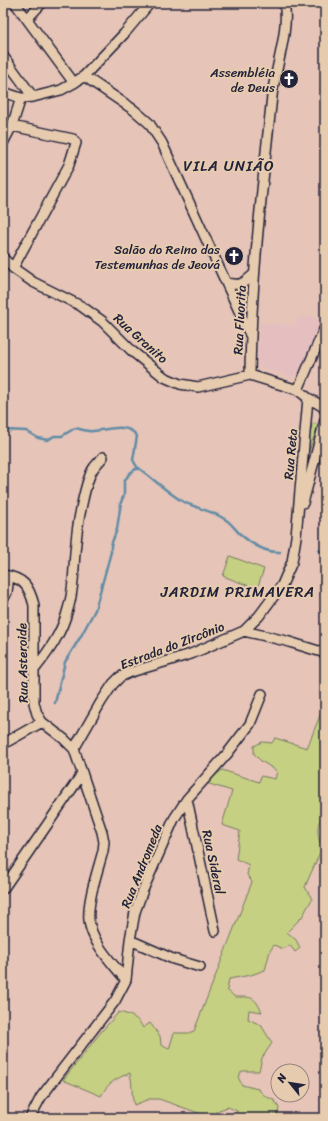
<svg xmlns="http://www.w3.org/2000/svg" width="328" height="1121" font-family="Sriracha,sans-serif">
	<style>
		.built { fill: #e5bfc0 }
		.green { fill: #c5d083; stroke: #74795f }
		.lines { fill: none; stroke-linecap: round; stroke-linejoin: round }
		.stream { stroke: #628ca6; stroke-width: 2.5 }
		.minor-casing { stroke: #22223b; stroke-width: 12 }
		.minor { stroke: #e7cbae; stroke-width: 9 }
		.labels { text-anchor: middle; stroke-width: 4; stroke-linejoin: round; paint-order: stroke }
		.poi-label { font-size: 13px; fill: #22223b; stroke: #e7cbae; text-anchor: end }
		.street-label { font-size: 13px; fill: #22223b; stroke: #e7cbae }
		.quarter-label { font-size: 15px; letter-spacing: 1px; fill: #22223b; stroke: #e7cbae }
	</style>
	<rect width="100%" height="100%" fill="#e6c4b8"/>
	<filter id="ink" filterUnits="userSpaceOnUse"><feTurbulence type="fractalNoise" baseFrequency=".025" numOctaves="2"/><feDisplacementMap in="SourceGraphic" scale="8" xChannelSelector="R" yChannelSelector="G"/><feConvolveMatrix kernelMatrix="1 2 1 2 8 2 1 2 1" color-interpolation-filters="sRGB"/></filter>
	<g filter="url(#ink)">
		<path class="built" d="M299,316L324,319L298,375L290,377L257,365L260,323L296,326Z"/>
		<path class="green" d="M314,423L318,425L305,463L312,424Z
			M230,556L264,569L257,589L223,576Z
			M325,703V813C315,824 317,835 322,848L311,873L305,887L312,899L302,917L287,932L296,940L300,948L295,952L290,945L283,949L274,945L270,951L265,970L251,975L229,979L227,990L235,997C253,997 254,996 262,1012L249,1010L248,1019L261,1025L272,1043L262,1058L259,1071H242L238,1077L242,1085L258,1089L265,1096L274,1100L279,1108L278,1113L270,1116V1118H237V1111L228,1107L219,1110L210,1117L159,1099H149L134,1105C131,1095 133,1084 130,1073C117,1078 107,1083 101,1096L63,1080L101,1032L119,1012C130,1015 138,1017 143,1028L150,1023L160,1036L161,1045L169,1049L174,1033H189L194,1031L252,882L247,875L249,865L236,859L240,831L222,825L232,791L206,783L222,770L259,782L261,776L275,779L277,771L261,761L254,754V746L262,742L272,743L275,738L307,748Z"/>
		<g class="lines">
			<path class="stream" d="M3,428L6,430L26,431L38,438L48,440L54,436H62L75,428C81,429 88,432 93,431C108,430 127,422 137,436L133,460L137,467C153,478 167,493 184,502C198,509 214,511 226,520C231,523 235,529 239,533C250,543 265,553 280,552
				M318,550L325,553
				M55,703L65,662L81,636L95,610L111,552V545L117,529L121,502L124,495V482L129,474L134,470L139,468"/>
			<defs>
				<path id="minor" d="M15,3L74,83
					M27,19L42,3
					M3,56L33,97
					M84,76L134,110L149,123L162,143L250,335
					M3,92L21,98L33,97L61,90L74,83L84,76L124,34L150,3
					M12,126L73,139L76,143L69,165L13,268
					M3,143L12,126L21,98
					M3,258L13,268L33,282L81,306L102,321L133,352L164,377L180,384L198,387L250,375L298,390L308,398L322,406L325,410
					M226,283C241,286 243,284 254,274
					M250,375C251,282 262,189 272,96C275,70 290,28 284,3
					M298,390L325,327
					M303,503L325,420
					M3,575C24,578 29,586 34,605V703L37,714L42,722L64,739L74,749L102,832L104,842L103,851C98,870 87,901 89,920C91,942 113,964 126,980
					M3,600L7,592L9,576
					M244,631L286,641L325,653
					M34,670C49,651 62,633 68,609C75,588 73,565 76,543C77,526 85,482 93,469C96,464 100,461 103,457
					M3,744L42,722
					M74,749L101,702L113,684L120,677L131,672L191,654L244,631L259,616L282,585L292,562L296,537L308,398
					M187,799L215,931
					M3,889L82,774
					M130,940L173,959L200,967
					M30,1118L41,1097L115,1001L126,980L130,940L135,912L143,890L174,819L187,799L227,754L250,724L262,694"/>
			</defs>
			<use href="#minor" class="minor-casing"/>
			<use href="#minor" class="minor"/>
		</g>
	</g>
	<defs>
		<symbol id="church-disc" viewBox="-11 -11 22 22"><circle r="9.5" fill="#22223b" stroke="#e7cbae"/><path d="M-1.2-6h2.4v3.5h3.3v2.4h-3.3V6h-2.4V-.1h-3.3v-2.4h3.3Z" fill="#fff"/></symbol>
	</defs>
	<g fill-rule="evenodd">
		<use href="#church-disc" x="278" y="68" width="22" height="22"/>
		<use href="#church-disc" x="223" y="245" width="22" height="22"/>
	</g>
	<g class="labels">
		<g class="poi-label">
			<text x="275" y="77">Assembléia<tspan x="275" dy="15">de Deus</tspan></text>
			<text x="220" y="254">Salão do Reino das<tspan x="220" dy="15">Testemunhas de Jeová</tspan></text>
		</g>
		<g class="street-label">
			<text transform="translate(239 320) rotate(-87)" y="5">Rua Fluorita</text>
			<text transform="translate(141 338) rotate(42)" y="5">Rua Granito</text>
			<text transform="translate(290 454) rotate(-85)" y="5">Rua Reta</text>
			<text transform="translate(172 645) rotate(-21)" y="5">Estrada do Zircônio</text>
			<text transform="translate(22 663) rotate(-91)" y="5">Rua Asteroide</text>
			<text transform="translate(214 862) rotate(78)" y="5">Rua Sideral</text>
			<text transform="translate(141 866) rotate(-68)" y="5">Rua Andromeda</text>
		</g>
		<g class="quarter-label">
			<text x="229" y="171">VILA UNIÃO</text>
			<text x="238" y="597">JARDIM PRIMAVERA</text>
		</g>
	</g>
	<rect width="328" height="1121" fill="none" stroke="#e7cbae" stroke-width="16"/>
	<rect x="8" y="8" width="312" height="1105" fill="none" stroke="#22223b" stroke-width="1.5" filter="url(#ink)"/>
	<g transform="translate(290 1083) rotate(300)"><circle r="19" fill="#e7cbae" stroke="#988780"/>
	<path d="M0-3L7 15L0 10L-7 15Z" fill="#22223b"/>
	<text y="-6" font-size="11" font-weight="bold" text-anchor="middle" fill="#22223b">N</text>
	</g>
</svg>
